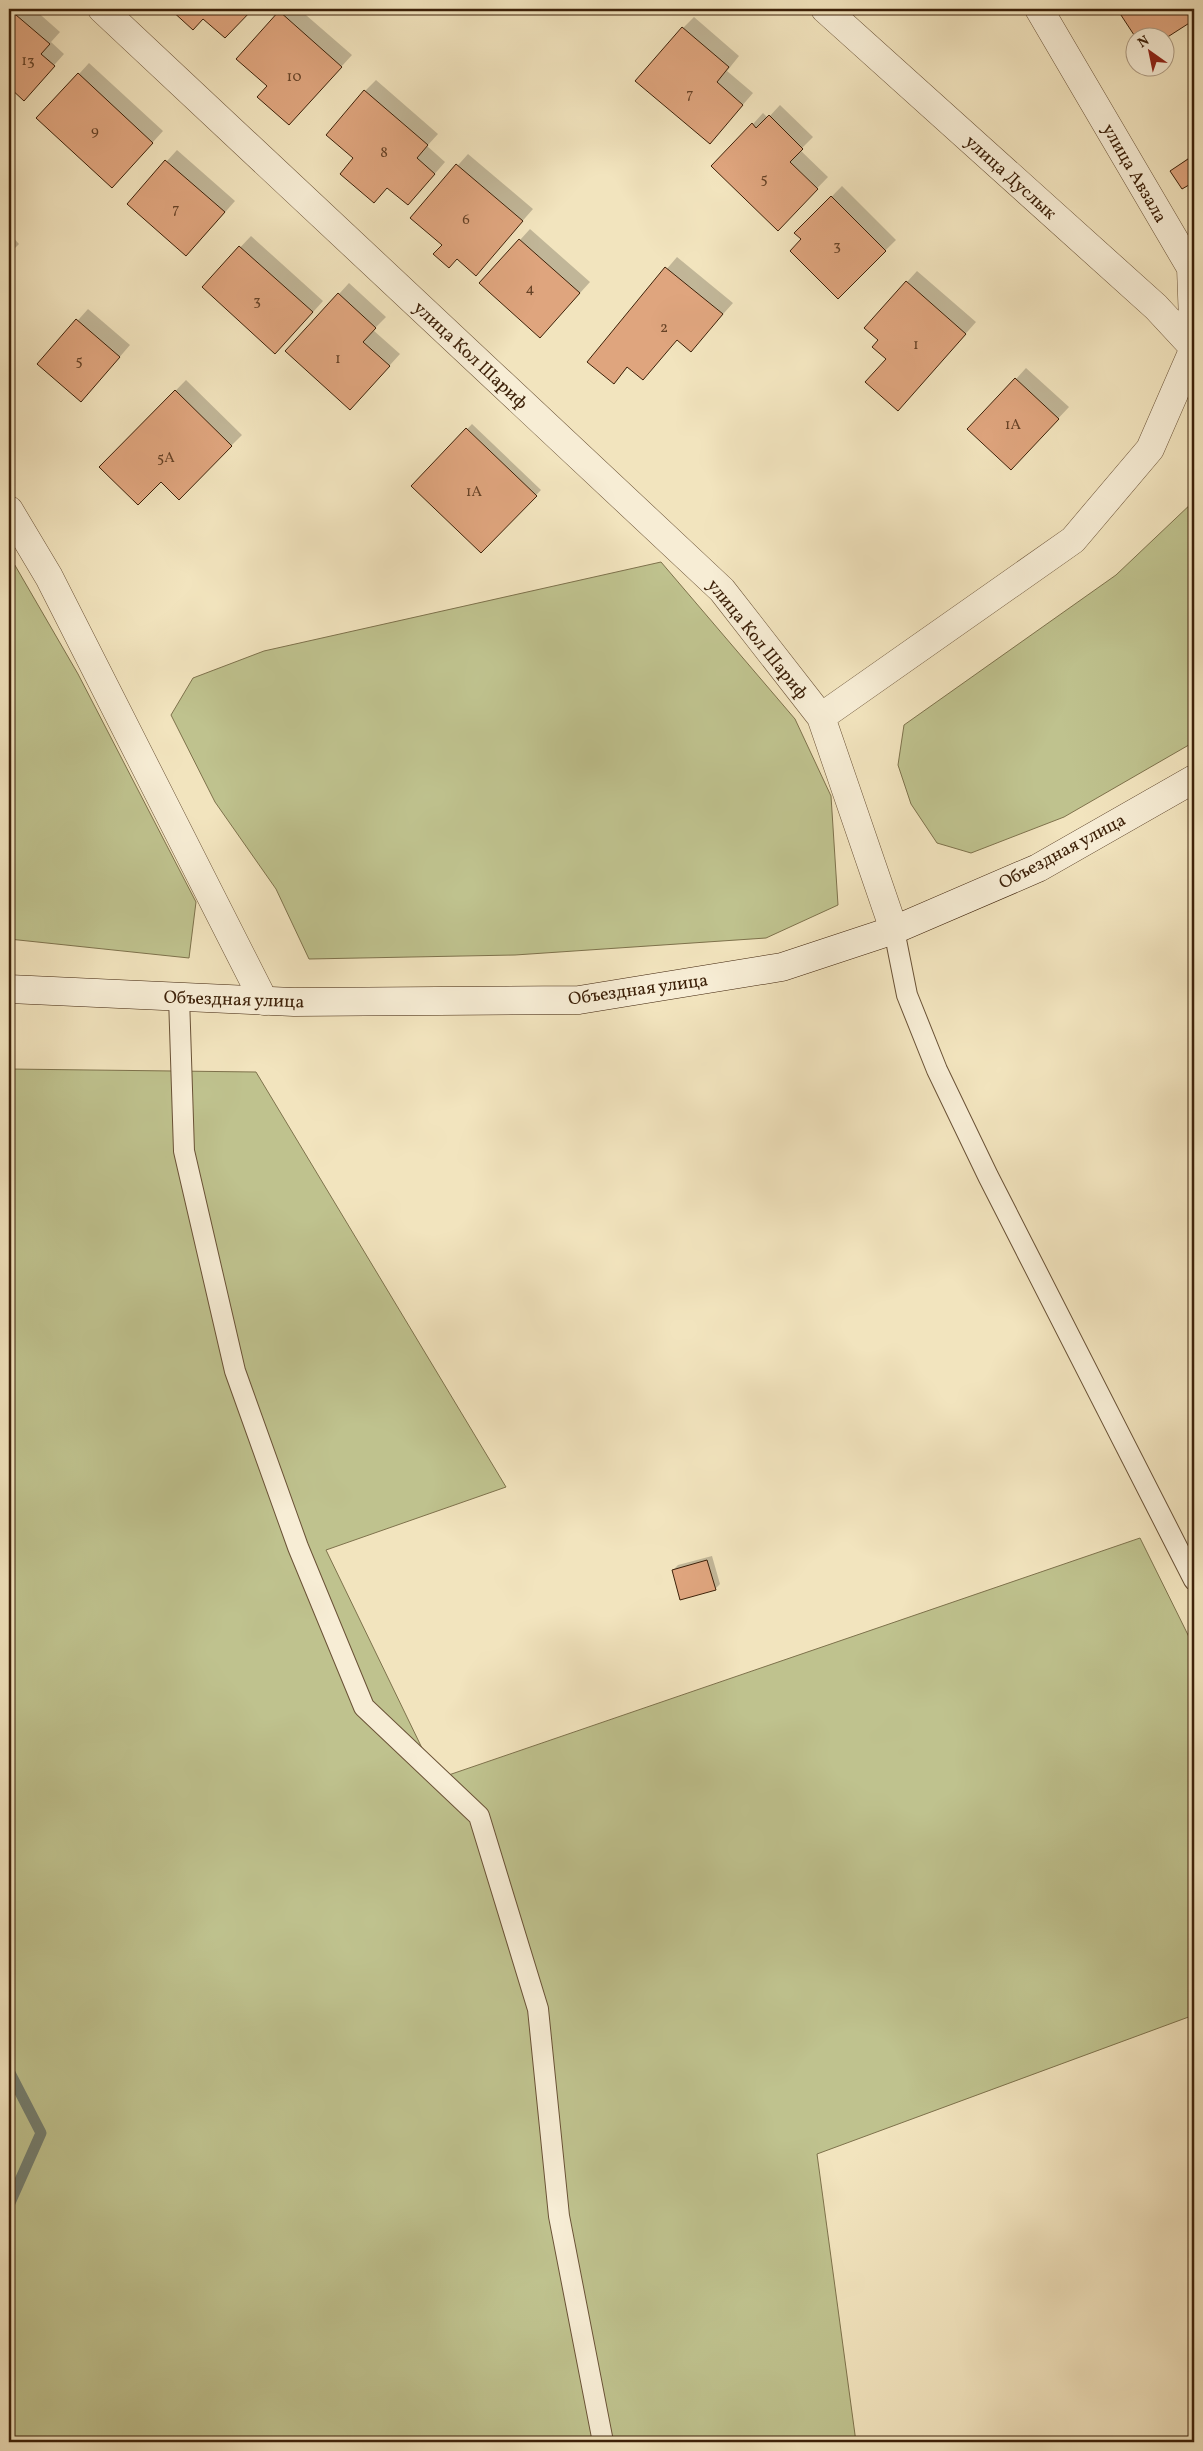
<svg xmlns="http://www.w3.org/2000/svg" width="1203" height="2451" font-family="Vollkorn,serif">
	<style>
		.green { fill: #bfc28e; stroke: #7e724c }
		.shadow { fill: #0003 }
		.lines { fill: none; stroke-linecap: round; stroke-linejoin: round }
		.stream { stroke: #757f70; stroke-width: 11 }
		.building { fill: #dfa57e; stroke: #3d2109 }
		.lane-casing { stroke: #6a5236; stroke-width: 22 }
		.street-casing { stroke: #6a5236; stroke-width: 29 }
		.secondary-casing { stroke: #3d2109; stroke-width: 29 }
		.lane { stroke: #f7edd5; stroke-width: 20 }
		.street { stroke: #f7edd5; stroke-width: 28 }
		.secondary { stroke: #f7edd5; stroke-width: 28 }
		.labels { text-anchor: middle; stroke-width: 4; stroke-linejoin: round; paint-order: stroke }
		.number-label { font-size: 15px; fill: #664226 }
		.street-label { font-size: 18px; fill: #3d2109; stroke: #f7edd5 }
	</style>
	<rect width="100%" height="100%" fill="#f2e4be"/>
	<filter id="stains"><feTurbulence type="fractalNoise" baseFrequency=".004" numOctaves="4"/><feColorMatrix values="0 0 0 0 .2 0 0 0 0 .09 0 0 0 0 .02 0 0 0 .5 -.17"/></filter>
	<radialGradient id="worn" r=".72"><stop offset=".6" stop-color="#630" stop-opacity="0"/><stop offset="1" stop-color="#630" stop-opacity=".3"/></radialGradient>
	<path class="green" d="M1194,501V742L1064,817L971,853L937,843L911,804L898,765L904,725L1116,575Z
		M9,555L78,674L196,902L189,958L9,939Z
		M661,562L795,719L831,796L838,905L766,938L515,955L309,959L276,889L215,802L171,715L193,678L264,651Z
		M9,1069L256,1072L506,1487L326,1550L437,1779L1140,1538L1194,1647V2015L817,2154L856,2442H9Z"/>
	<path class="shadow" d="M9,9H34L60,32L51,42L64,54L24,99L9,85Z
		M172,9H252L235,26L204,17L193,28Z
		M283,9H299L352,55L289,124L268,86L238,59Z
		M1119,9H1194V18L1164,38H1137Z
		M694,17L739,56L727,71L753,93L710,143L683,28Z
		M89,63L163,131L123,175L79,74Z
		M376,80L438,134L427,146L445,162L419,192L355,158L365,91Z
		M780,105L813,137L800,150L828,177L778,229L753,124L763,113L768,118Z
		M177,150L235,201L197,244L128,204Z
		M1194,153V180L1182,188L1172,171Z
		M468,154L533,209L476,274L411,218Z
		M842,186L896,240L838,297L802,239L796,233Z
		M530,229L590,282L551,325L520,240Z
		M9,233L19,244L9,254Z
		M251,236L323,301L286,342L203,287Z
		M677,257L733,303L691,350L678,339L643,379L628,367L614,383L588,361Z
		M917,271L976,322L909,398L879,340L907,282Z
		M349,283L386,317L373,330L400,354L361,397L339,294Z
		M88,309L130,345L92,389L39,364Z
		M1026,368L1069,407L1022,457L1016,379Z
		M186,380L242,435L179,498L161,480L101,467Z
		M472,424L541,490L481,552L413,486Z
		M712,1556L720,1584L715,1589L673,1570L678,1565Z"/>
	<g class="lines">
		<path class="stream" d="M9,2071L41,2133L9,2205"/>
	</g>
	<path class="building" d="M9,9L50,44L41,54L55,66L24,101L9,87Z
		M170,9H253L225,38L203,19L193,30Z
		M1117,9H1194V20L1166,38H1136Z
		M279,11L342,67L289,125L257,97L267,86L236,59Z
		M682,27L729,67L717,82L743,105L710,144L635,81Z
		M78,73L153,143L112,188L36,118Z
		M364,90L428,145L417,158L435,174L408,205L387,188L374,203L340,174L353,158L326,135Z
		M769,115L803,149L790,162L818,189L778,231L711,166L752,123L756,128Z
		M1194,155V182L1182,189L1170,171Z
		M165,160L225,212L186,256L127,204Z
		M456,164L523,221L476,276L457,259L449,268L433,254L442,245L410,218Z
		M831,196L886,251L838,299L790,251L801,239L794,233Z
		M519,239L580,293L540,338L479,283Z
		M239,246L313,312L275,354L202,287Z
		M665,267L723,314L691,352L677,340L643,380L627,367L614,384L587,362Z
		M906,281L966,334L898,411L865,382L886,359L872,347L878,340L864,328Z
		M338,293L376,328L363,342L390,366L350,410L285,351Z
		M76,319L120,357L81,402L37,364Z
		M1015,378L1059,419L1011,470L967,429Z
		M175,390L232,446L179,500L161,482L138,505L99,467Z
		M466,428L537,496L481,553L411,486Z
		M707,1560L716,1590L680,1600L672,1570Z"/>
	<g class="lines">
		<defs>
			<path id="lane" d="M894,930L907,995L937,1070L988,1176L1194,1580
				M179,997L184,1151L235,1371L298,1547L364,1707L479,1816L538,2009L559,2216L603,2442"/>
			<path id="street" d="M102,9L722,590L821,717
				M825,9L1156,307L1194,348
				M1039,9L1191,268L1194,348
				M9,510L49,577L264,1001
				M894,930L821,717L1073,540L1150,449L1194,348"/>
			<path id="secondary" d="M9,989L294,1002L579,1000L782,967L894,930L1038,868L1194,779"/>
		</defs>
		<use href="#lane" class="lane-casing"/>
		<use href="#street" class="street-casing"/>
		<use href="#secondary" class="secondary-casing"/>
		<use href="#lane" class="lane"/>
		<use href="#street" class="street"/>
		<use href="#secondary" class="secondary"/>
	</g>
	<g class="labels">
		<g class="number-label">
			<text x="28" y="65">13</text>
			<text x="294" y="81">10</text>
			<text x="690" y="98">7</text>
			<text x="95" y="135">9</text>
			<text x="384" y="157">8</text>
			<text x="764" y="183">5</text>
			<text x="176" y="213">7</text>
			<text x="466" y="224">6</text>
			<text x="837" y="250">3</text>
			<text x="530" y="293">4</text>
			<text x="257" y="305">3</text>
			<text x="664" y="332">2</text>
			<text x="916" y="349">1</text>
			<text x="338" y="363">1</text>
			<text x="79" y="365">5</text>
			<text x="1013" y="429">1А</text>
			<text x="166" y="462">5А</text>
			<text x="474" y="496">1А</text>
		</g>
		<g class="street-label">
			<text transform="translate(1135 173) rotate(60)" y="6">улица Авзала</text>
			<text transform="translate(1011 177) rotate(42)" y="6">улица Дуслык</text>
			<text transform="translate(471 355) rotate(43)" y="6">улица Кол Шариф</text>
			<text transform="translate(758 639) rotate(51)" y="6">улица Кол Шариф</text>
			<text transform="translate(1062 851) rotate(-28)" y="6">Объездная улица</text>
			<text transform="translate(638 989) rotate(-8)" y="6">Объездная улица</text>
			<text transform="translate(234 999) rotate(2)" y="6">Объездная улица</text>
		</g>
	</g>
	<rect width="1203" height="2451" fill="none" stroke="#f2e4be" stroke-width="30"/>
	<rect x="10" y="10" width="1183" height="2431" fill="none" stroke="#3d2109" stroke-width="2.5"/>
	<rect x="15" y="15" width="1173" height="2421" fill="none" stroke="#3d2109"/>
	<g transform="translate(1150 52) rotate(327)"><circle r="24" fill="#f7edd5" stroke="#ad9b83"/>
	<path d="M0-4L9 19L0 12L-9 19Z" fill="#8f2418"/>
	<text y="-8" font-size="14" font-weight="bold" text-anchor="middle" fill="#3d2109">N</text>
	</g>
	<rect width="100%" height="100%" filter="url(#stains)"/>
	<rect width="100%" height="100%" fill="url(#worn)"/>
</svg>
